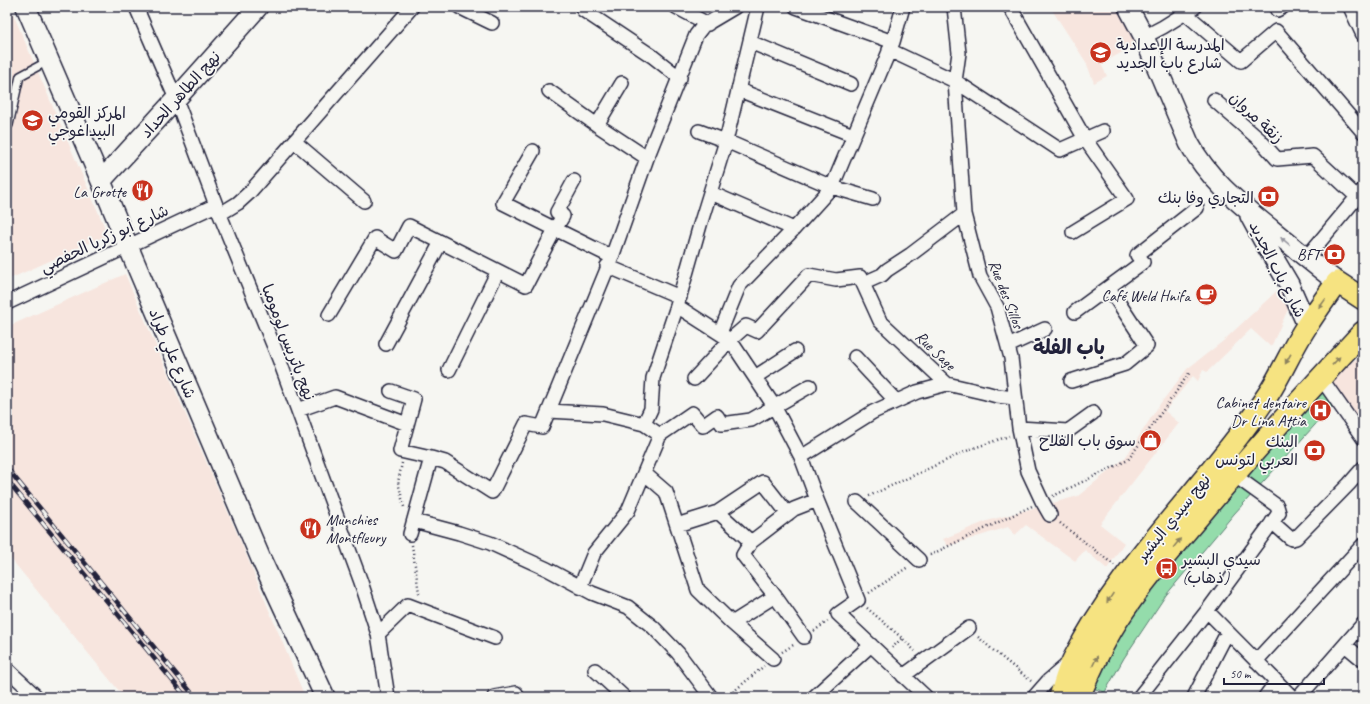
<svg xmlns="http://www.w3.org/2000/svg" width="1370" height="704" font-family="Caveat,'Playpen Sans Arabic',sans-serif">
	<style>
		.built { fill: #f7e5de }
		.green { fill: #94dcab; stroke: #5b7f73 }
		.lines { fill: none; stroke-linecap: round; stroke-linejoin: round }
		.lane-casing { stroke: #22223b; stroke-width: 10 }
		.street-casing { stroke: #22223b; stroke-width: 16 }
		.secondary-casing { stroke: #22223b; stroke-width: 22 }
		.primary-casing { stroke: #22223b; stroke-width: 24 }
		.path { stroke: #22223b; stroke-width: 2.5; stroke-dasharray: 1 3; stroke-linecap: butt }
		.lane { stroke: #f6f6f2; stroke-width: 7 }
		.street { stroke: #f6f6f2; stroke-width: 13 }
		.secondary { stroke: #f6f6f2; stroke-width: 19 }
		.primary { stroke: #f6e381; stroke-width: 21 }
		.rail-casing { stroke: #22223b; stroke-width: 4.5 }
		.rail { stroke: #f6f6f2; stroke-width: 3; stroke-dasharray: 9; stroke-linecap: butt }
		.oneway { fill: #9797a0 }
		.oneway2 { fill: #8c825e }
		.labels { text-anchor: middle; stroke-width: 3.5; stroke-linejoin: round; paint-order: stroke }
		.poi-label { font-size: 16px; fill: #22223b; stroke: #f6f6f2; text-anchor: end }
		.street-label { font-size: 16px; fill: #22223b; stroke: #f6f6f2 }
		.district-label { font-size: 20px; font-weight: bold; fill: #22223b; stroke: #f6f6f2 }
	</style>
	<rect width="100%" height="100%" fill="#f6f6f2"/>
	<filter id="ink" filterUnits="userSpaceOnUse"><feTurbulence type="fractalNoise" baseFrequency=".025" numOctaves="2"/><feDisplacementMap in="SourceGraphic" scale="8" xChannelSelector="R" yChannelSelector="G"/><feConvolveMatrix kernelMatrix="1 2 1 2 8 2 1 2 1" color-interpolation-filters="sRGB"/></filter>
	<g filter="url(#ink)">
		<path class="built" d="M7,7H10L108,235L7,280Z
			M1050,7H1116L1137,44L1101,64L1107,76L1094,83L1086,62Z
			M125,274L240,540L305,697H124L7,554V327Z
			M1282,286L1289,307L1271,347L1251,329L1207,372L1203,370L1198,381L1193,376L1165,411L1179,423L1100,524L1124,543L1107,569L1085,550L1075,561L1026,525L1015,535L1008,527L948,546L943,539L987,521L1078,496L1125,458L1160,404L1187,369L1222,342Z
			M1363,356V428L1331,381L1353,361Z"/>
		<path class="green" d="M1321,392L1334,404L1234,514L1166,595L1124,658L1105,692L1092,688L1109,652L1153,587L1223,501Z"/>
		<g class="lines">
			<defs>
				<path id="lane" d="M7,126L9,125L20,76L48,61"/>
				<path id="street" d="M136,7L176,99L216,205L279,359L361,582L378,634L388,697
					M459,7L492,23
					M676,7L708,24
					M796,7L893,42
					M954,7L959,53L955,81L964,214L980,276L997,307L1011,358L1019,428L1028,471L1042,501L1050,515
					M1010,7L1085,139L1127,199L1073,232
					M1350,7L1363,35
					M583,10L652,56L680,78
					M1277,10L1283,7
					M1185,13L1241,61L1276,31L1363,132
					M1144,37L1163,27L1195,7
					M750,42L851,84
					M889,50L955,81L1060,150L1103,131
					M739,90L853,135
					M549,91L597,125L647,158
					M1214,100L1260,140L1277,159L1313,156L1357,197
					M597,125L622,83
					M699,131L726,141L832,187L873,199
					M295,142L364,201
					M533,151L503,203L555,229L563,216L557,212L574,181
					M711,193L794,229
					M220,214L238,203L249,193L412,7
					M1306,258L1363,190
					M607,266L680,297
					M864,283L882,275L887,270L910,255L964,214
					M7,303L216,205
					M677,306L730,340L774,406L801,457L817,500L858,600L838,614L926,697
					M1075,312L1143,262L1137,255L1197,208
					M329,315L375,238L396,251L409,226L526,285L555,229L612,257
					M720,333L739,286L794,229L832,187L893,42L903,7
					M386,344L441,242
					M1008,346L1045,329
					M855,357L896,401
					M449,370L498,271
					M755,377L795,351
					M1321,378L1363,438
					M694,379L730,340L746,326L757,331L809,275L836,280L860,277L880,321L947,384L986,393L997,396L1015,398
					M1071,381L1125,364L1147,346L1109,288
					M391,391L414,399L400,451L431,458L445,462L492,492L526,424L542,427L612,257L647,158L696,35L703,26L735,7
					M298,410L335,397L407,424
					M549,411L603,414L644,424L660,435
					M644,424L651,409L653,378L677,306L700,225L726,141L758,7
					M1019,428L1068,431L1093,413
					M801,457L873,412L917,392L947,384
					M644,473L666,492L698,590L732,623L773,659
					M857,502L919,560
					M718,512L763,482L788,514
					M414,521L459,533L490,543L547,569L592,593L628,607L653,627L678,653L711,697
					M1272,522L1290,538L1292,539L1296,538L1349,484L1363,468
					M677,525L718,512L751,542L794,509L817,500
					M410,534L431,458
					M751,542L743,555L775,596L804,637
					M580,587L594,553L628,511L660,435L692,413L703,426L717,416L722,424L751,420L810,386
					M1207,611L1292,697
					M732,623L775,596
					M378,634L408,605L495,638
					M1345,645L1363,660
					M1256,661L1363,545
					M7,669L37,697
					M595,670L624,697
					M903,676L969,628
					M494,697L516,693
					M814,697L871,645
					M1034,697L1048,681L1069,663
					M1139,697L1207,611L1279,513L1277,506L1234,475
					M1194,697L1227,633
					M1265,697L1276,682
					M1299,697L1363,624"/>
				<path id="secondary" d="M26,7L101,181L128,246L261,559L325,697
					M1128,7L1144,37L1189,143C1209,180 1239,203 1271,229C1293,247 1315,265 1337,282
					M101,181L176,99L258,7
					M1250,216L1263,240L1289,284L1307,325"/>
				<path id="primary" d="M1060,697C1064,685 1067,672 1073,660C1116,574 1186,506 1243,430C1252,418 1261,405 1269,393C1283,371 1293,346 1308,324C1317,310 1327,296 1337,282L1363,299
					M1079,697C1090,671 1102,645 1117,621C1144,579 1179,540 1211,502C1260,444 1311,388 1363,332"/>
			</defs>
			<use href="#lane" class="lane-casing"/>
			<use href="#street" class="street-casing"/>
			<use href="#secondary" class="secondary-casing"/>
			<use href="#primary" class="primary-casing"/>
			<path class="path" d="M402,463L398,482L404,507
				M869,496L971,449L1009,436
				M1053,496L1128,460L1190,372
				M1060,523L1114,565
				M412,545L419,593L418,595
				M930,555L1032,506
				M869,593L908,567
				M867,608L902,638L915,651
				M814,631L828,621
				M978,637L994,651L1031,681
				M892,648L902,638
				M782,652L795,644
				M733,692L738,697
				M727,697L764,666"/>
			<use href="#lane" class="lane"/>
			<use href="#street" class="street"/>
			<use href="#secondary" class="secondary"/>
			<use href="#primary" class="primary"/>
			<defs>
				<path id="rail" d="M7,468L195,697
					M7,480L186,697"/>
			</defs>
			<use href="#rail" class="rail-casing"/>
			<use href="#rail" class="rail"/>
		</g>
		<defs><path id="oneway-solid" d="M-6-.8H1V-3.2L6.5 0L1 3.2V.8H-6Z"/></defs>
		<use class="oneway" href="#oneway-solid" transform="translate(1285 241) rotate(-140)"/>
		<g class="oneway2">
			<use href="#oneway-solid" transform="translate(1322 304) rotate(125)"/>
			<use href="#oneway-solid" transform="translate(1288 359) rotate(119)"/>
			<use href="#oneway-solid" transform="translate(1336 361) rotate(-47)"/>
			<use href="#oneway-solid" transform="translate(1177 543) rotate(-51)"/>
			<use href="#oneway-solid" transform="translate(1110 598) rotate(124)"/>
			<use href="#oneway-solid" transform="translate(1095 661) rotate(-64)"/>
		</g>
	</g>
	<defs>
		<symbol id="school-disc" viewBox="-11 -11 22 22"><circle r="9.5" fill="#c8321e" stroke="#f6f6f2"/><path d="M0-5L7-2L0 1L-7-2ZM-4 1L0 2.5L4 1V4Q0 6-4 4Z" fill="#fff"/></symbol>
		<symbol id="university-disc" viewBox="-11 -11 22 22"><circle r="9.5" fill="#c8321e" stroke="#f6f6f2"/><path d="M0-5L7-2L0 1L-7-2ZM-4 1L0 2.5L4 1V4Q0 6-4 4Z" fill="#fff"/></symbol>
		<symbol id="restaurant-disc" viewBox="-11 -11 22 22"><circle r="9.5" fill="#c8321e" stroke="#f6f6f2"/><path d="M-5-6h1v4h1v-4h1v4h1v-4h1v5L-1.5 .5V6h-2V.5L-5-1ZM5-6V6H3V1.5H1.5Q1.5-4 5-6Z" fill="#fff"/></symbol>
		<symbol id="bank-disc" viewBox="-11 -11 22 22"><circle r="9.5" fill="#c8321e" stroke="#f6f6f2"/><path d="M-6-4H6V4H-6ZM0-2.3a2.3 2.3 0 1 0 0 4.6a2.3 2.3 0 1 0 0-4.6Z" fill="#fff"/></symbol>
		<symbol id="cafe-disc" viewBox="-11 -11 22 22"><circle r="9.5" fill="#c8321e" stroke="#f6f6f2"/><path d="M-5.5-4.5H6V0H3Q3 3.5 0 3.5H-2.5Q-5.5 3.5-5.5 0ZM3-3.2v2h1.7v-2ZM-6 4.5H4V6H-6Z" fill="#fff"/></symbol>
		<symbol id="hospital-disc" viewBox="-11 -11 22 22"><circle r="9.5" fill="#c8321e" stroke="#f6f6f2"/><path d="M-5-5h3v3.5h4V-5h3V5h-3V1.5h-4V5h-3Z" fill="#fff"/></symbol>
		<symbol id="shop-disc" viewBox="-11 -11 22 22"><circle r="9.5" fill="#c8321e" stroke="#f6f6f2"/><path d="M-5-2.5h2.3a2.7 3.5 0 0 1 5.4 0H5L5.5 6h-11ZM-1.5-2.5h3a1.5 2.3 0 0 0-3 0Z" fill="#fff"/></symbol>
		<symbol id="bus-disc" viewBox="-11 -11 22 22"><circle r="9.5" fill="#c8321e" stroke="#f6f6f2"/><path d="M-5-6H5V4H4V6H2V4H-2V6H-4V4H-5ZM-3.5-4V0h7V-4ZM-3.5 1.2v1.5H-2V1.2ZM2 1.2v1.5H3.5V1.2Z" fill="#fff"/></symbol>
	</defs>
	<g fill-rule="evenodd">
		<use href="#school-disc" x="1088" y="40" width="25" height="25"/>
		<use href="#university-disc" x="20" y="108" width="25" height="25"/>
		<use href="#restaurant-disc" x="130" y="178" width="25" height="25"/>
		<use href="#bank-disc" x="1256" y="184" width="25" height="25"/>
		<use href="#bank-disc" x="1322" y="242" width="25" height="25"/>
		<use href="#cafe-disc" x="1194" y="282" width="25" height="25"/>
		<use href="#hospital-disc" x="1308" y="398" width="25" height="25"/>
		<use href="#shop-disc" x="1138" y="428" width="25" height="25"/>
		<use href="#bank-disc" x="1302" y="438" width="25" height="25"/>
		<use href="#restaurant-disc" x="298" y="516" width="25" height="25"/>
		<use href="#bus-disc" x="1154" y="556" width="25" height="25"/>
	</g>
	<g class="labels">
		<g class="poi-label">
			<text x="1116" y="50" text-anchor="start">المدرسة الإعدادية<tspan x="1116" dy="18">شارع باب الجديد</tspan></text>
			<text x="48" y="118" text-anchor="start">المركز القومي<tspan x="48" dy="18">البيداغوجي</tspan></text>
			<text x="126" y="197">La Grotte</text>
			<text x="1254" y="203">التجاري وفا بنك</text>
			<text x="1320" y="260">BFT</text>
			<text x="1190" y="301">Café Weld Hnifa</text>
			<text x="1306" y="408">Cabinet dentaire<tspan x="1306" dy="18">Dr Lina Attia</tspan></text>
			<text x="1136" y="446">سوق باب الفلاح</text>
			<text x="1298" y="447">البنك<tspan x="1298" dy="18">العربي لتونس</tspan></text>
			<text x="326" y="525" text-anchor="start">Munchies<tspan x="326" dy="18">Montfleury</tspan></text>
			<text x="1182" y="565" text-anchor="start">سيدي البشير<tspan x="1182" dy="18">(ذهاب)</tspan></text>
		</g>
		<g class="street-label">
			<text transform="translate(180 94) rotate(-48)" y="6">نهج الطاهر الحداد</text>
			<text transform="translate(1257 117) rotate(43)" y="6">زنقة مروان</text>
			<text transform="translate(104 238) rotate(-25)" y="6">شارع أبو زكريا الحفصي</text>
			<text transform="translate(1278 269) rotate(63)" y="6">شارع باب الجديد</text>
			<text transform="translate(1007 294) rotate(69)" y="6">Rue des Sillos</text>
			<text transform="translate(289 342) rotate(69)" y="6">نهج باتريس لومومبا</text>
			<text transform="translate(936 350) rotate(44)" y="6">Rue Sage</text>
			<text transform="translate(173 353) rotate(67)" y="6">شارع علي طراد</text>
			<text transform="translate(1173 517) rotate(-51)" y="6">نهج سيدي البشير</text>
		</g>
		<g class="district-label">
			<text x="1069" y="354">باب الفلة</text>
		</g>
	</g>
	<rect width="1370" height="704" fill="none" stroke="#f6f6f2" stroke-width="24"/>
	<rect x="12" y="12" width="1346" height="680" fill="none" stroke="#22223b" stroke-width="1.5" filter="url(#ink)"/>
	<path d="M1224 678v6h100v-6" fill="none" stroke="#22223b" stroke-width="2"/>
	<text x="1230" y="678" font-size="12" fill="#22223b" stroke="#f6f6f2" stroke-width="3" paint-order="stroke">50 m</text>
</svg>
